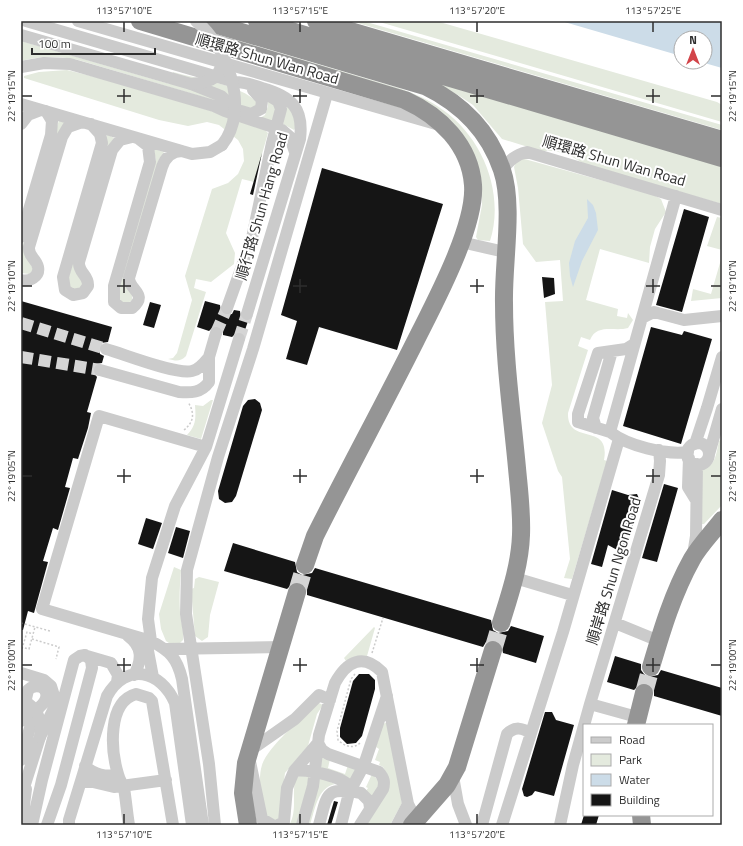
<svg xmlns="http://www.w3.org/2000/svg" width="743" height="846" font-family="'Titillium Web','Noto Sans TC',sans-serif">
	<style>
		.green { fill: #e4eade }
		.water { fill: #ccdce8 }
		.building { fill: #151515 }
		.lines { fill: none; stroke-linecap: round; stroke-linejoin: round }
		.minor-tunnel { stroke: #d5d5d5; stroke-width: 12; stroke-dasharray: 12 6; stroke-linecap: butt }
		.highway-tunnel { stroke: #d5d5d5; stroke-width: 18; stroke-dasharray: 18 9; stroke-linecap: butt }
		.path { stroke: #cbcbcb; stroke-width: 1.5; stroke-dasharray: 2 2; stroke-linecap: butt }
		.minor { stroke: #cbcbcb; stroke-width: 12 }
		.highway { stroke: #959595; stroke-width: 18 }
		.path-bridge { stroke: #cbcbcb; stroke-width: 1.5; stroke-dasharray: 2 2; stroke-linecap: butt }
		.minor-bridge { stroke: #cbcbcb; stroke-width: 12 }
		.ticks { fill: none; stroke: #2e2e2e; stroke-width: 1.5 }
		.labels { text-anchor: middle; stroke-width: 4; stroke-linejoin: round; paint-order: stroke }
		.street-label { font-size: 15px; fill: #2e2e2e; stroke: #fff }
		.neatline { fill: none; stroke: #2e2e2e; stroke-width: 1.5 }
		.ticks-label { font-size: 10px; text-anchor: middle; fill: #2e2e2e }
	</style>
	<rect width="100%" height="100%" fill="#fff"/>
	<path class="green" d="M351,21H363L722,125V130Z
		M376,21H436L717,102L722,105V122Z
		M225,37L399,88C415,94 430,100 443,110C483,138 505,194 490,241L478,240L476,237L482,205L481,183L460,133L225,40Z
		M21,41L170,84L173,72C193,78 249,86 258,105L247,110L75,59C56,56 39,56 21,61Z
		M67,70C134,86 201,106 265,130L268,133L254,182L242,179L226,233L235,253L234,264L211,282L196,279L194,288L206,292L186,356C180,362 176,361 168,359L173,358L177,353L192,300L185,276L212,189L228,183L238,174L244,161L243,149L238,140L219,125L207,122L188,126L159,120L24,78V76L39,72Z
		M436,80L722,163V204L586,165L569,155L555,151H541L502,139L473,105L458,95L435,84Z
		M267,98L277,108L274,121L260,118L265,115L268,106Z
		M287,105L294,115L297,127L294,130L283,124Z
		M59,120L65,122L25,248L33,270L29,274L21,273V251Z
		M107,134L114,138L109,145L74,265L83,282L81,288L76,290L70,287L68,280Z
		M155,149L164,152L158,161L124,277V284L132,295V300L127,304L120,301L118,292L156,161L154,150Z
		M521,158L654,195L661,199L666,212L655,229L650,247L649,263L600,249L586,300L618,309L617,316L627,318L628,313L633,320L628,328C615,332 597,323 590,340L581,337L578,346L588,350L568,413C567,447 611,421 604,460L607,461L572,579L564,578L570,559L562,477L558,471L542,423L552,385L545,302L563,301L560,260L536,262L523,244L518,188L514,167L517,160Z
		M717,217L722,218V250L707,246Z
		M722,256V298L691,301L693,289L711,294Z
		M211,400H213L201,439L187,435C196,426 196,418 195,405L203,406Z
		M722,439V505L704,524H702L700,470C716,467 716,454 719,441Z
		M174,567L181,570C180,584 179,597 180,612C181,621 184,631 183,640L179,644L169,643L166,641L161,629L159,614Z
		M199,577L219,582L210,615L208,637L202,641L195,636L191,589L194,588L195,579Z
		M374,627L375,628L367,656H357L346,661L344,658Z
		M319,703L323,705L317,714L308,746L285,773L279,821L268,820C262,804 257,781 262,765C267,748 302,718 315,704Z
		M385,723H389L402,803L390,825H364L388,776L383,767L379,765L380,762L375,760L379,749L376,747L382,725Z
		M321,757L330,759L328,768L345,774L348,765L358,768L351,780L319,769Z
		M310,774L298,825H289C298,811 291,792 296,777Z
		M372,774L380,782L372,798L366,791L368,788L366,787Z
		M318,776L335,784C317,788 315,810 310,825H307Z"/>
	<path class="water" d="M561,21H722V68L701,62H705V38H681V56Z
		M587,199L593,205L596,213L598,230L582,261L573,287L570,276L569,263L575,241L588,218Z"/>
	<path class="building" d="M262,153L253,195L250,194Z
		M322,168L443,204L397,350L319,327L307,365L286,359L297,321L281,315Z
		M684,209L709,217L682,312L656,305Z
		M542,277L554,278L555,294L544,298Z
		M21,301L112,327L108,342L101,343L99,347L100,354L104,356L102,363L95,364L93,368V372L97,377L87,412L91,413L88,428L78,459L73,458L65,487L70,488L58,530L53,528L43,561L48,562L34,613L28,611L23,630H21Z
		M205,301L220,305L221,313L225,315L232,314L234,310L240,311L241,319L248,321L244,333L237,332L232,337L223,335V331L218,326H214L209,331L197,327Z
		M150,302L161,305L154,328L143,325Z
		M651,327L682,335L684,331L712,339L681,444L623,426Z
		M255,399L260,403L262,410L236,496L232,502L225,503L219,499L218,491L243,406L248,400Z
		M664,484L678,488L657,562L642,558Z
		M612,490L628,495L637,494L640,501L626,549L619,551L608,545L602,567L591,564Z
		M146,518L162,523L153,549L138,544Z
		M176,527L190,531L183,558L168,553Z
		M233,543L295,562L297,572L302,575L312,573L315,568L491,620L493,630L498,633L508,631L511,626L544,636L536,663L503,653L501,643L496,640L486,642L483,647L307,595V589L300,582H294L287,589L224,571Z
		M615,656L641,664V670L644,674L648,677L658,675L661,670L722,688V716L654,696V690L647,683H641L634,690L607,682Z
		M359,674H369L375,680V689L362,736L356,743L347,744L340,737V728L353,681Z
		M545,712H552L556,720L574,725L554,796L535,791L532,795L527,797L524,796L522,789Z
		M334,801L338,802L331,825H327Z
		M584,815H599L596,825H581Z"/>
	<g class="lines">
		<path class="minor-tunnel" d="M21,323L106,349
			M216,333L227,308
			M239,339L247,314
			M21,357L100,370"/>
		<path class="highway-tunnel" d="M297,592L305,565
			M493,650L501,623
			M644,693L651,667"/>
		<path class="path" d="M184,430C194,422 195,413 188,402
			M21,623L50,631
			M32,639L59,647L56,659
			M22,649L27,632L33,634
			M372,653L383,618
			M355,674L351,679L337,731L338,740C344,746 354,750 361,742"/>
		<path class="minor" d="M26,21L235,82C245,82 253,85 262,88C291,96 304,108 300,139L247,314
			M78,21L436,124
			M21,35L191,84L221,96L234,108
			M21,67L44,63L70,64L214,106L225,111L282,130L290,137L295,152
			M21,104L192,154L210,152L222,145
			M241,111L251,114L261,109L262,100L253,90
			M21,124L28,115L41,110
			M91,124L100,134L102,143L63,277L65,290L73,295L83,293L88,286C89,275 78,273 79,262L112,150L120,140L132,137
			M139,139L148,146L150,162L114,286V302L121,308H132C149,294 129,290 129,278L162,167C165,158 172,151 182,151
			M502,170C510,160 515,155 527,152L722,210
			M676,196L610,432C628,446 665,455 688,452
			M21,237L51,135L52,121L46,111
			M461,242L505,252
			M21,280C29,282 40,277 38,267C36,258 28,257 29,247L62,137L68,127L82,122
			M227,308L252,238L272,143L281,109L278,101L268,95
			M642,318L654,312L684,320L722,316
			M106,349C124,354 176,375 192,371C200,369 204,363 209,357
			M100,370L179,392C191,393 201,393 209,382V357L216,333
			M596,428L593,418L612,351
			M610,432L578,422V414L598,353L626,349L634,344
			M687 454a11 11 0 1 1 22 0a11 11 0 1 1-22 0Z
			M695,444L707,408L722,357
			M709,454L722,409
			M689,458L688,487L696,500
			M693,555L696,536L697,464
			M515,578L572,595
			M615,623L659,641
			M128,636C143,647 142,660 134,675
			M146,640L153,677
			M151,641L42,609L99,416L206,447
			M166,649L280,647
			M87,656L111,663L118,675L117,682
			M21,673L44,680L51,686L55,699L54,708L40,737L21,797
			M590,704L637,717
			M21,721L28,690C35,683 49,686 46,698C45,704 38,707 35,713C29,727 26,745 21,760
			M85,766C93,774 107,778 118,774
			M294,771L318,743L322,750L328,754L379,772C384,778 385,782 383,789L360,825
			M453,776L458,804L466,825
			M81,782H93L114,787L166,780
			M25,825L24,805L26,789
			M32,825L42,780L74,660L80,656L85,655L91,660L92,668L61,785L47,825
			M69,825V820L107,696C126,662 161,670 175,703L192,825
			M129,825C127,813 126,800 124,788C122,783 119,779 118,774C111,751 107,702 136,694L149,698L152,701L173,825
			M203,825L182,679C177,658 170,651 151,641L148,619L152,578L175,506L206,447L239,339
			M215,825L209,764L186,614L187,570L218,457L253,349L327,94
			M272,825L262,819L248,752L295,719L319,695L330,700
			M278,825L284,822L287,788L294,771C308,769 344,776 352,789
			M302,825L313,786L319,735L335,683C347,661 363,653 382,672L408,804L416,820
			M319,825C328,792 325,787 361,793L369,801L370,808
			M341,825L349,793L364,765L387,696
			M397,825L408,804
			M482,825L507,734C515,726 522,728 531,733
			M502,825L563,632L619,439
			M560,825L573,765L590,704L659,475L660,461L659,450"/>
		<path class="highway" d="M140,21L405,100C440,116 470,145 473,185C476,226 435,302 416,340C383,406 348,470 315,536L305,565
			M204,21L425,86C462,104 489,131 502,170C514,205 503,264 504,303C504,358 512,414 517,468C519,490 522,513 521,535C520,565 510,594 501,623
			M257,21L722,158
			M316,21L722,140
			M651,667C662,630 673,593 692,559C700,545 712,533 722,520
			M636,725L644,693
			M641,815L642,825
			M248,825L243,793L246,763L297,592
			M412,825L447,785L457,767L493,650"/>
		<path class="path-bridge" d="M21,647L29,649L35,627"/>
		<path class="minor-bridge" d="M196,21C227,46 251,109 222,145
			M191,84C213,82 220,79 223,56
			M21,699C38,708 42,719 40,737"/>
	</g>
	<path class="ticks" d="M124,22V32M300,22V32M477,22V32M653,22V32M124,89V103M300,89V103M477,89V103M653,89V103M22,96H32M117,96H131M293,96H307M470,96H484M646,96H660M711,96H721M124,279V293M300,279V293M477,279V293M653,279V293M22,286H32M117,286H131M293,286H307M470,286H484M646,286H660M711,286H721M124,469V483M300,469V483M477,469V483M653,469V483M22,476H32M117,476H131M293,476H307M470,476H484M646,476H660M711,476H721M124,658V672M300,658V672M477,658V672M653,658V672M22,665H32M117,665H131M293,665H307M470,665H484M646,665H660M711,665H721M124,814V824M300,814V824M477,814V824"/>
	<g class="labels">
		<g class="street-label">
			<text transform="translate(267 59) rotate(16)" y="5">順環路 Shun Wan Road</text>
			<text transform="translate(614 161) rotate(16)" y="5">順環路 Shun Wan Road</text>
			<text transform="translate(262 206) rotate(-74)" y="5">順行路 Shun Hang Road</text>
			<text transform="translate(614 571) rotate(-73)" y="5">順岸路 Shun Ngon Road</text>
		</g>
	</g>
	<rect width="743" height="846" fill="none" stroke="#ffffff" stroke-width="44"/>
	<rect x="583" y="724" width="130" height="92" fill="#ffffff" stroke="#ababab"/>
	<rect x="591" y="737" width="20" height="6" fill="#cbcbcb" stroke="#ababab"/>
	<text x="619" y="744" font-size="12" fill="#2e2e2e">Road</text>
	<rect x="591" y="754" width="20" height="12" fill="#e4eade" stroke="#ababab"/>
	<text x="619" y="764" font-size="12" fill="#2e2e2e">Park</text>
	<rect x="591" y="774" width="20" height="12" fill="#ccdce8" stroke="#ababab"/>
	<text x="619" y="784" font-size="12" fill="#2e2e2e">Water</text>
	<rect x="591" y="794" width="20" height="12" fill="#151515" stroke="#ababab"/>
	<text x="619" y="804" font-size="12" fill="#2e2e2e">Building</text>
	<g transform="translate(693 50)"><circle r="19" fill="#ffffff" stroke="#ababab"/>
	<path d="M0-3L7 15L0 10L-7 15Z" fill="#d24449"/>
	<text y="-6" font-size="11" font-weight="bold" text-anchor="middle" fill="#2e2e2e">N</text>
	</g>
	<path d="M32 48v6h123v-6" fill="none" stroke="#2e2e2e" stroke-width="2"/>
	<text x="38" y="48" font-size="12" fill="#2e2e2e" stroke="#ffffff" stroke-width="3" paint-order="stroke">100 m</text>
	<rect x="22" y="22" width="699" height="802" class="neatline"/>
	<g class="ticks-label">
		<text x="124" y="14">113°57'10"E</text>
		<text x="300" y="14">113°57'15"E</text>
		<text x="477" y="14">113°57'20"E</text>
		<text x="653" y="14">113°57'25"E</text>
		<text transform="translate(11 96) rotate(-90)" y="4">22°19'15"N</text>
		<text transform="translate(732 96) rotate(-90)" y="4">22°19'15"N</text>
		<text transform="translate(11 286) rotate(-90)" y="4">22°19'10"N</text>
		<text transform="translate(732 286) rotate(-90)" y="4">22°19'10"N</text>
		<text transform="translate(11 476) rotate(-90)" y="4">22°19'05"N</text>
		<text transform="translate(732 476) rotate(-90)" y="4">22°19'05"N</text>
		<text transform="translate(11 665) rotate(-90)" y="4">22°19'00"N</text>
		<text transform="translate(732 665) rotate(-90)" y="4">22°19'00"N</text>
		<text x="124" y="838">113°57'10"E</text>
		<text x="300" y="838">113°57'15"E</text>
		<text x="477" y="838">113°57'20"E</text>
	</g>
</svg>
